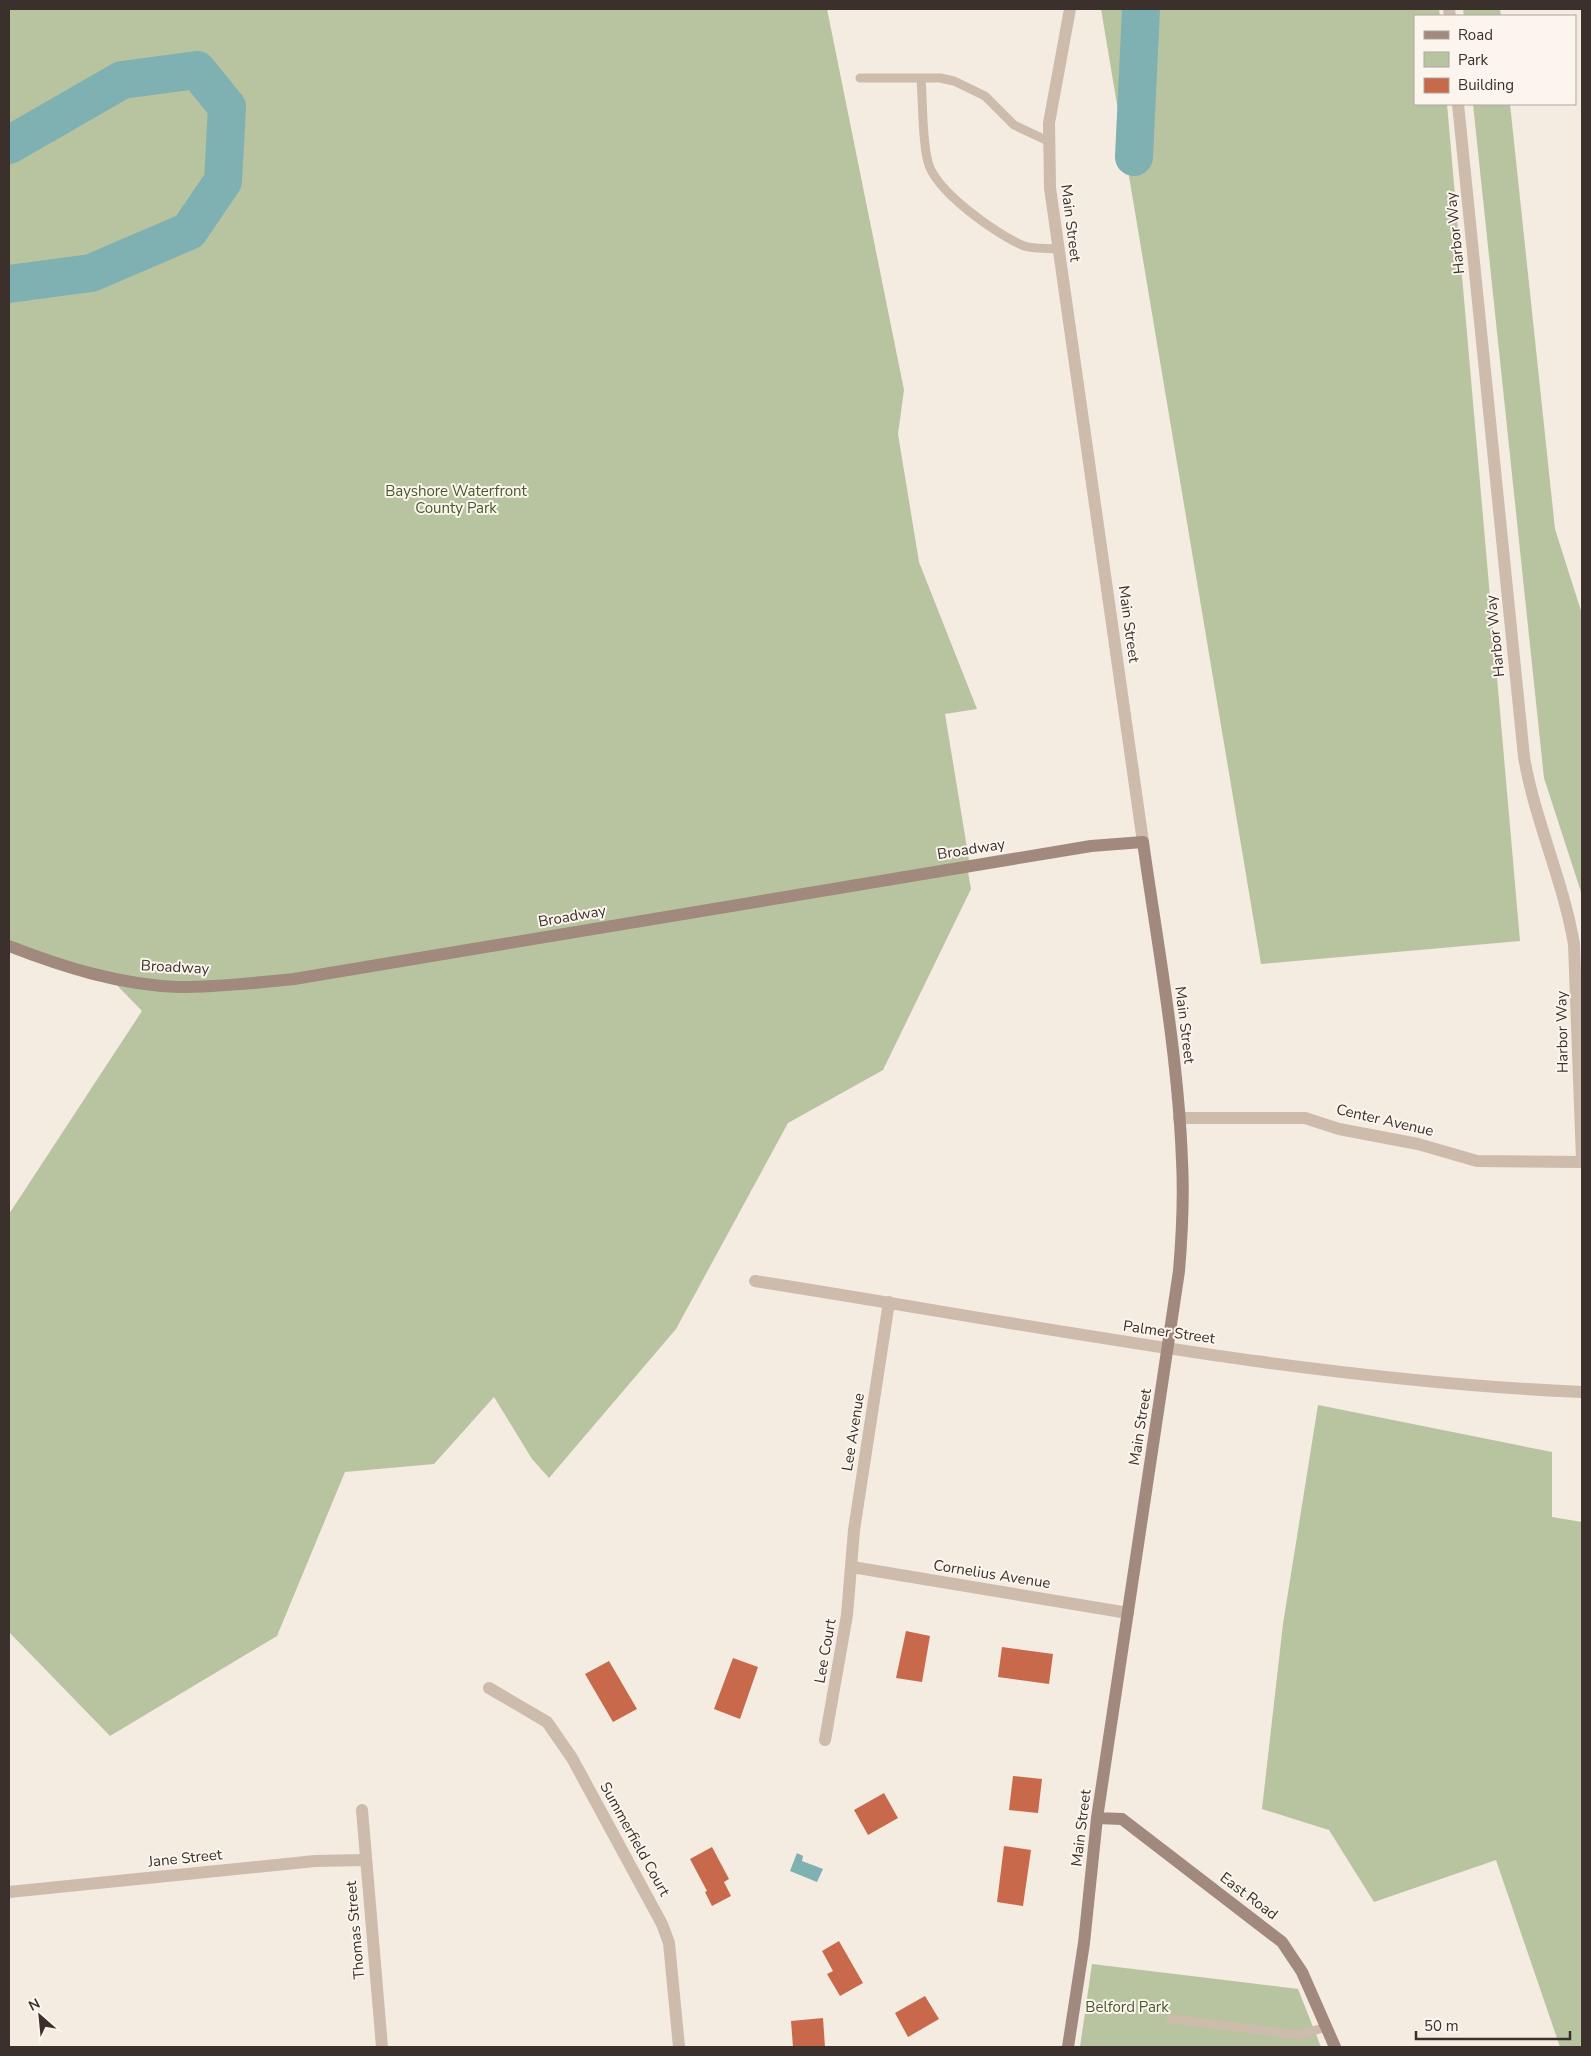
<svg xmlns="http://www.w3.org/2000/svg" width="1591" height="2056" font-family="'Nunito Sans',sans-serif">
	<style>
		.green { fill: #b8c4a0 }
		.water { fill: #7fb0b2 }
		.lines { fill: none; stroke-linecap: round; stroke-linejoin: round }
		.river { stroke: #7fb0b2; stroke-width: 38 }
		.building { fill: #c8694b }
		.lane { stroke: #cdbbac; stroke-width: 9 }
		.street { stroke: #cdbbac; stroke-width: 12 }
		.secondary { stroke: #a18a7d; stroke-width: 12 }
		.labels { text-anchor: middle; stroke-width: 4; stroke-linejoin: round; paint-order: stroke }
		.street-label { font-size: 15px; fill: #3b302b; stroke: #fbf5ee }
		.park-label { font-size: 15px; fill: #4a5a2e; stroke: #fbf5ee }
	</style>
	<rect width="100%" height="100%" fill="#f4ebe1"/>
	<path class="green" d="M9,9H827L904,390L898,434L919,562L977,709L945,714L970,866L967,867L971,889L883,1070L788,1123L676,1329L549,1478L532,1459L494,1397L434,1464L345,1472L277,1636L110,1736L9,1632V1214L142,1011L105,973L9,942Z
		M1101,9H1439L1440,16H1415V104H1447L1520,941L1261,964Z
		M1463,9H1500L1501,16H1464Z
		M1473,104H1510L1555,529L1582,614V895L1544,778Z
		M1318,1405L1552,1452V1517L1582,1522V2047H1560L1496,1860L1374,1902L1329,1830L1262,1809L1283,1624Z
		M1092,1964L1298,1989L1321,2047H1080Z"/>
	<path class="water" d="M797,1853L803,1856L802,1861L823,1869L817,1882L790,1871Z"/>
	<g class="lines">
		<path class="river" d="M9,145L122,80L197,70L227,107L223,181L189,231L91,273L9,284
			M1134,157L1141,9"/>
	</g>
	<path class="building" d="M906,1631L930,1636L922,1682L896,1678Z
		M1002,1647L1053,1654L1049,1684L998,1677Z
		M733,1658L758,1667L740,1719L714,1709Z
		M609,1661L637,1709L613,1722L585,1674Z
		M1013,1776L1042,1779L1038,1813L1009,1810Z
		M884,1793L898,1818L868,1835L854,1810Z
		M1004,1846L1031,1850L1023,1906L997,1902Z
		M712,1847L729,1879L724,1882L731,1896L712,1906L705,1892L707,1891L690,1859Z
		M839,1941L863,1983L840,1996L827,1974L833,1971L822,1951Z
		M925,1996L939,2019L908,2037L895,2013Z
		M823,2018L825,2047H793L791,2021Z"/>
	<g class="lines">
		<path class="lane" d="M860,78H940L954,81L985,96L1014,125L1048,141
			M921,79C923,102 922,141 928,162C935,191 997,235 1024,246C1033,249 1047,248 1058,249
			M1171,2019L1299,2035L1326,2027"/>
		<path class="street" d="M1070,9L1049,123L1050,188L1143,842
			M1449,9L1450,16
			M1458,104L1524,757C1535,821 1563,880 1574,944L1582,1159
			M1179,1118H1305L1339,1129L1418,1144L1477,1161L1582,1162
			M755,1281C1029,1324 1303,1380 1582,1392
			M852,1567L1128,1613
			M489,1688L547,1722L572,1758L662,1924L669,1943L679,2047
			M825,1740L847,1615L854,1530L889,1302
			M362,1810L382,2047
			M9,1892L315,1861L365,1860"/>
		<path class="secondary" d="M9,946C63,967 120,985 179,987C218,987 256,983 294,979L1091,846L1143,842C1158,948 1178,1054 1182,1161C1184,1198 1182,1235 1179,1271L1097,1818L1084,1943L1068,2047
			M1097,1818L1122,1819L1282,1942L1302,1972L1335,2047"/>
	</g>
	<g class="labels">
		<g class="street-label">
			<text transform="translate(1071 223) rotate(83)" y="5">Main Street</text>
			<text transform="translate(1455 233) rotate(-96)" y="5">Harbor Way</text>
			<text transform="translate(1129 624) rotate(82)" y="5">Main Street</text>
			<text transform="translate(1495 636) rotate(-96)" y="5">Harbor Way</text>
			<text transform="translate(971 849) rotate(-9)" y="5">Broadway</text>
			<text transform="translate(572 916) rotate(-10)" y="5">Broadway</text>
			<text transform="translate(175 967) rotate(3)" y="5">Broadway</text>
			<text transform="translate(1185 1025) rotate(83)" y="5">Main Street</text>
			<text transform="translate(1562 1032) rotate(-91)" y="5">Harbor Way</text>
			<text transform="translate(1385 1120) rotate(13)" y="5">Center Avenue</text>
			<text transform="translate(1169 1332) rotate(8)" y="5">Palmer Street</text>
			<text transform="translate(1140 1427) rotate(-81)" y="5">Main Street</text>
			<text transform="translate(853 1432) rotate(-81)" y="5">Lee Avenue</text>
			<text transform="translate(992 1574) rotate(9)" y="5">Cornelius Avenue</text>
			<text transform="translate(825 1651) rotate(-80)" y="5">Lee Court</text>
			<text transform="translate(1081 1828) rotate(-83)" y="5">Main Street</text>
			<text transform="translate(635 1839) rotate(61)" y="5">Summerfield Court</text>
			<text transform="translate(185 1858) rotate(-6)" y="5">Jane Street</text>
			<text transform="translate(1249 1896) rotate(37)" y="5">East Road</text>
			<text transform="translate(355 1930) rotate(-95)" y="5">Thomas Street</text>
		</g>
		<g class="park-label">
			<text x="456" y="496">Bayshore Waterfront<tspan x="456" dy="17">County Park</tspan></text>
			<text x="1127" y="2012">Belford Park</text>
		</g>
	</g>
	<rect width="1591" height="2056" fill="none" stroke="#3b302b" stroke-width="20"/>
	<rect x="1414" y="15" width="162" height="90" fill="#fbf5ee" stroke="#aea6a0"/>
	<rect x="1424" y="31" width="25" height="8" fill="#a18a7d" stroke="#aea6a0"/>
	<text x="1458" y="40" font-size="15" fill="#3b302b">Road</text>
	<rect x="1424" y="52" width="25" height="15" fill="#b8c4a0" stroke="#aea6a0"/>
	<text x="1458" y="65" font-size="15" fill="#3b302b">Park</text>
	<rect x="1424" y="78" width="25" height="15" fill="#c8694b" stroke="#aea6a0"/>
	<text x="1458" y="90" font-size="15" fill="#3b302b">Building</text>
	<g transform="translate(40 2016) rotate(333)" stroke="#fbf5ee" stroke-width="4" paint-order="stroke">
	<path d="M0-4L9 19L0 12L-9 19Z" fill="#3b302b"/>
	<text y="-8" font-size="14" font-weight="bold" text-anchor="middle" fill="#3b302b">N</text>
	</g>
	<path d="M1416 2031v8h154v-8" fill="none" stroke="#3b302b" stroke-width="2.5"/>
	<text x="1424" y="2031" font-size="15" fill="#3b302b" stroke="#fbf5ee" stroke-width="4" paint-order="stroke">50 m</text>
</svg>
